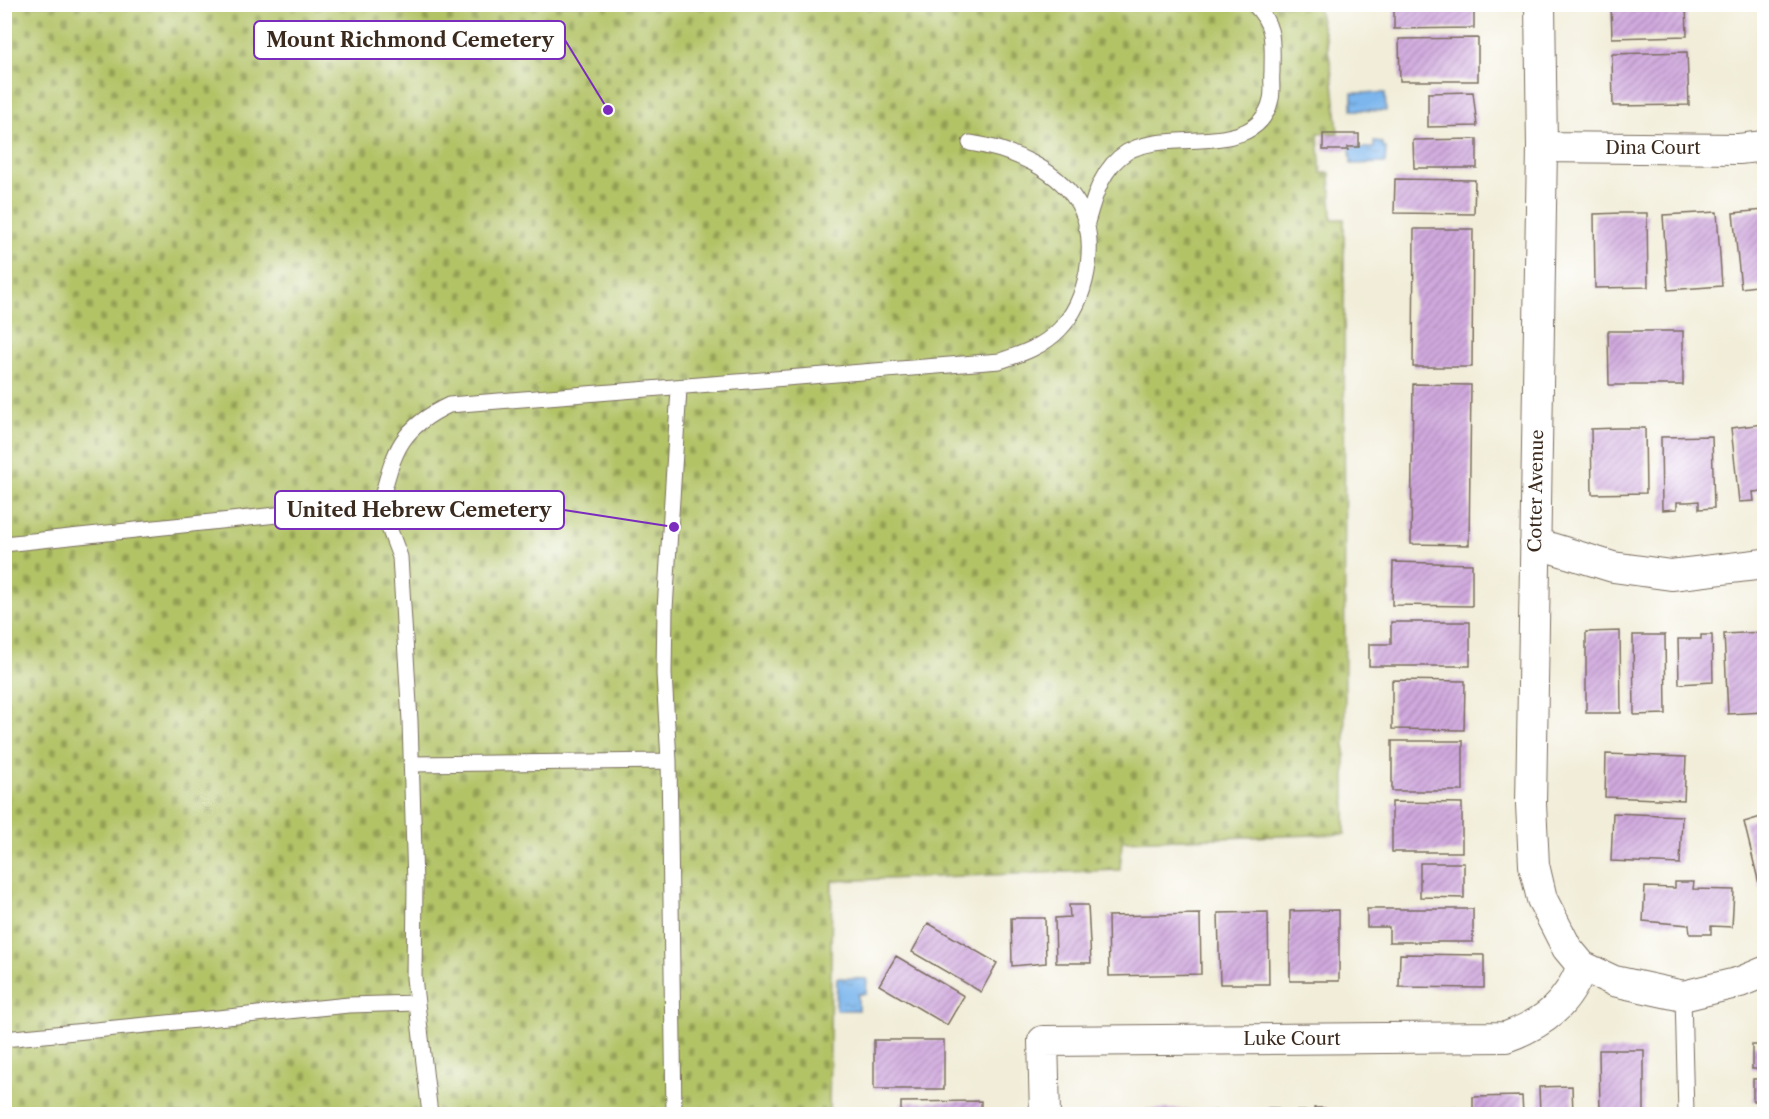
<svg xmlns="http://www.w3.org/2000/svg" width="1769" height="1119" font-family="'Libre Caslon Text',serif">
	<style>
		.cemetery { fill: url(#cemetery-stones); stroke: #767642; stroke-width: 1.5 }
		.water { fill: url(#water-ripples); stroke: #5b7086; stroke-width: 1.5 }
		.building { fill: url(#building-hatch) }
		.lines { fill: none; stroke-linecap: round; stroke-linejoin: round }
		.service-casing { stroke: #7b6e5f; stroke-width: 17 }
		.minor-casing { stroke: #7b6e5f; stroke-width: 32 }
		.service { stroke: #fff; stroke-width: 15 }
		.minor { stroke: #fff; stroke-width: 30 }
		.labels { text-anchor: middle; stroke-width: 6; stroke-linejoin: round; paint-order: stroke }
		.street-label { font-size: 18px; fill: #3b2a1e; stroke: #fff }
		.leader { fill: none; stroke: #7b2cbf; stroke-width: 2 }
		.callout-dot { fill: #7b2cbf; stroke: #fff; stroke-width: 2 }
		.callout { fill: #fff; stroke: #7b2cbf; stroke-width: 2 }
		.callout-label { font-size: 20px; text-anchor: middle; font-weight: bold; fill: #3b2a1e }
	</style>
	<defs>
		<pattern id="cemetery-stones" width="16" height="16" patternUnits="userSpaceOnUse" patternTransform="scale(1.5)"><rect width="16" height="16" fill="#b2c366"/><path d="M2 7V4a2 2 0 0 1 4 0v3zM10 15v-3a2 2 0 0 1 4 0v3z" fill="#929f53"/></pattern>
		<pattern id="water-ripples" width="26" height="14" patternUnits="userSpaceOnUse" patternTransform="scale(1.5)"><rect width="26" height="14" fill="#7bb6ed"/><path d="M2 4q2-2 4 0t4 0M15 11q2-2 4 0t4 0" fill="none" stroke="#6694bf"/></pattern>
		<pattern id="building-hatch" width="6" height="6" patternUnits="userSpaceOnUse" patternTransform="scale(1.5)"><rect width="6" height="6" fill="#d0a9de"/><path d="M-1 1l2-2M0 6l6-6M5 7l2-2" fill="none" stroke="#aa8ab3"/></pattern>
	</defs>
	<rect width="100%" height="100%" fill="#fff"/>
	<filter id="ink" filterUnits="userSpaceOnUse"><feTurbulence type="fractalNoise" baseFrequency=".0167" numOctaves="2"/><feDisplacementMap in="SourceGraphic" scale="12" xChannelSelector="R" yChannelSelector="G"/><feConvolveMatrix kernelMatrix="1 2 1 2 8 2 1 2 1" color-interpolation-filters="sRGB"/></filter>
	<filter id="wash" filterUnits="userSpaceOnUse"><feTurbulence type="fractalNoise" baseFrequency=".008" numOctaves="4" result="noise"/><feDisplacementMap in="SourceGraphic" scale="24" xChannelSelector="R" yChannelSelector="G"/><feGaussianBlur stdDeviation="1.35" result="paint"/><feColorMatrix in="noise" values="0 0 0 0 0 0 0 0 0 0 0 0 0 0 0 0 0 1.4 0 .05"/><feComposite in="paint" operator="in"/></filter>
	<g filter="url(#wash)">
		<rect width="100%" height="100%" fill="#f1edd8"/>
		<path class="cemetery" d="M5,5H1318C1319,19 1323,27 1326,40C1333,70 1335,103 1338,133H1318L1321,173H1330L1332,219H1344L1345,834L1122,841L1120,870L832,881L829,1114H5Z"/>
		<path class="water" d="M1352,93H1385L1386,111L1352,110Z
			M1374,142L1383,143V148H1386L1385,163L1351,164L1350,148H1374Z
			M837,978L867,979L866,994H858V1010H836Z"/>
		<g id="blocks">
			<path class="building" d="M1611,4H1686L1687,36L1612,38Z
				M1394,5H1474V28L1394,29Z
				M1478,38V81H1400L1399,39Z
				M1687,52L1689,105L1613,106L1612,54Z
				M1473,92L1477,126L1428,127V93Z
				M1323,134H1359V147H1348V150H1323Z
				M1477,139V168H1414L1413,140Z
				M1395,179L1475,180L1474,214L1394,213Z
				M1764,210V285L1741,288L1733,213Z
				M1717,212L1722,286L1668,290L1663,215Z
				M1622,213H1647L1648,287L1595,288L1594,214Z
				M1414,229H1473L1472,367H1413Z
				M1608,331H1683V385H1609Z
				M1413,384L1471,385L1469,545L1411,544Z
				M1764,424V491L1753,492L1754,501L1739,502L1731,428Z
				M1617,428H1645L1646,493L1592,494L1591,429Z
				M1712,436L1714,508L1699,509V501L1688,502H1677V509L1662,510L1661,437Z
				M1393,562L1472,564V606L1392,605Z
				M1391,622H1470V666H1369V644H1391Z
				M1620,631L1621,713H1586V632Z
				M1764,632V712L1728,714L1724,634Z
				M1633,635H1665L1666,714L1634,715Z
				M1701,635H1712L1713,682L1679,684L1678,639H1701Z
				M1392,680L1465,681L1464,730L1392,729Z
				M1392,741H1463V791H1392Z
				M1606,754L1686,757L1684,800L1605,797Z
				M1392,802L1462,803V852H1392Z
				M1613,813L1682,816L1680,864L1611,861Z
				M1764,816V887L1760,888L1744,822Z
				M1420,863H1464V898L1420,897Z
				M1675,882H1694L1693,889L1734,890L1732,927L1711,926V934H1690L1689,925L1643,921L1645,887L1675,888Z
				M1069,905H1088L1091,963H1056L1055,918L1070,917Z
				M1367,909H1473V942H1389V927H1367Z
				M1339,910V981H1290V911Z
				M1268,912L1269,984H1220L1218,913Z
				M1200,914L1201,974L1109,976L1108,916Z
				M1011,918H1045L1046,963L1012,966Z
				M928,923L997,963L981,992L912,952Z
				M1400,954L1484,955V988L1399,987Z
				M896,956L964,996L947,1025L879,985Z
				M874,1040H944V1089H874Z
				M1752,1045H1764V1114H1754V1110H1760L1759,1101H1753V1079H1759V1069H1752Z
				M1599,1050H1644V1114H1600Z
				M1572,1086L1573,1114H1540L1539,1087Z
				M1522,1096L1523,1114H1473V1097Z
				M981,1101V1114H901V1102Z
				M1268,1108H1278L1279,1114H1245V1111H1268Z
				M1314,1108H1325V1114H1291L1290,1111H1314Z
				M1146,1109H1188V1114H1146Z
				M1456,1109V1114H1402V1111Z
				M1233,1110V1114H1200V1111Z
				M1133,1111V1114H1100V1112Z
				M1391,1111V1114H1335V1112Z"/>
		</g>
	</g>
	<g filter="url(#ink)">
		<use href="#blocks" fill-opacity="0" stroke="#7b6e5f" stroke-width="1.5"/>
		<g class="lines">
			<defs>
				<path id="service" d="M1086,226C1094,198 1101,168 1127,152C1168,127 1258,161 1271,99C1273,91 1271,80 1272,72C1272,42 1276,27 1254,4
					M380,504L400,557L410,721L415,884L414,978L430,1114
					M4,544L380,504C394,453 398,429 449,405L1000,361C1021,354 1043,347 1060,329C1087,301 1098,244 1081,209C1061,169 1010,149 970,143
					M412,764L669,761
					M1683,996L1686,1114
					M4,1039L349,1005L417,1003
					M674,1114L669,761L664,674L665,609L679,389"/>
				<path id="minor" d="M1540,4L1542,147L1531,804L1534,865L1542,899L1567,948L1582,966L1614,981L1683,996L1740,982L1764,972
					M1542,147L1739,149L1764,146
					M1535,543L1613,567L1671,575L1764,564
					M1045,1114L1043,1041L1506,1037C1545,1023 1568,1004 1582,966"/>
			</defs>
			<use href="#service" class="service-casing"/>
			<use href="#minor" class="minor-casing"/>
			<use href="#service" class="service"/>
			<use href="#minor" class="minor"/>
		</g>
	</g>
	<g class="labels">
		<g class="street-label">
			<text x="1653" y="154">Dina Court</text>
			<text transform="translate(1536 491) rotate(-89)" y="6">Cotter Avenue</text>
			<text x="1292" y="1045">Luke Court</text>
		</g>
	</g>
	<path class="leader" d="M608 110L565 40M674 527L564 510"/>
	<g class="callout-dot">
		<circle cx="608" cy="110" r="6"/>
		<circle cx="674" cy="527" r="6"/>
	</g>
	<g class="callout">
		<rect x="254" y="21" width="311" height="38" rx="6"/>
		<rect x="275" y="491" width="289" height="38" rx="6"/>
	</g>
	<g class="callout-label">
		<text x="410" y="47">Mount Richmond Cemetery</text>
		<text x="419" y="517">United Hebrew Cemetery</text>
	</g>
	<rect width="1769" height="1119" fill="none" stroke="#fff" stroke-width="24"/>
</svg>
